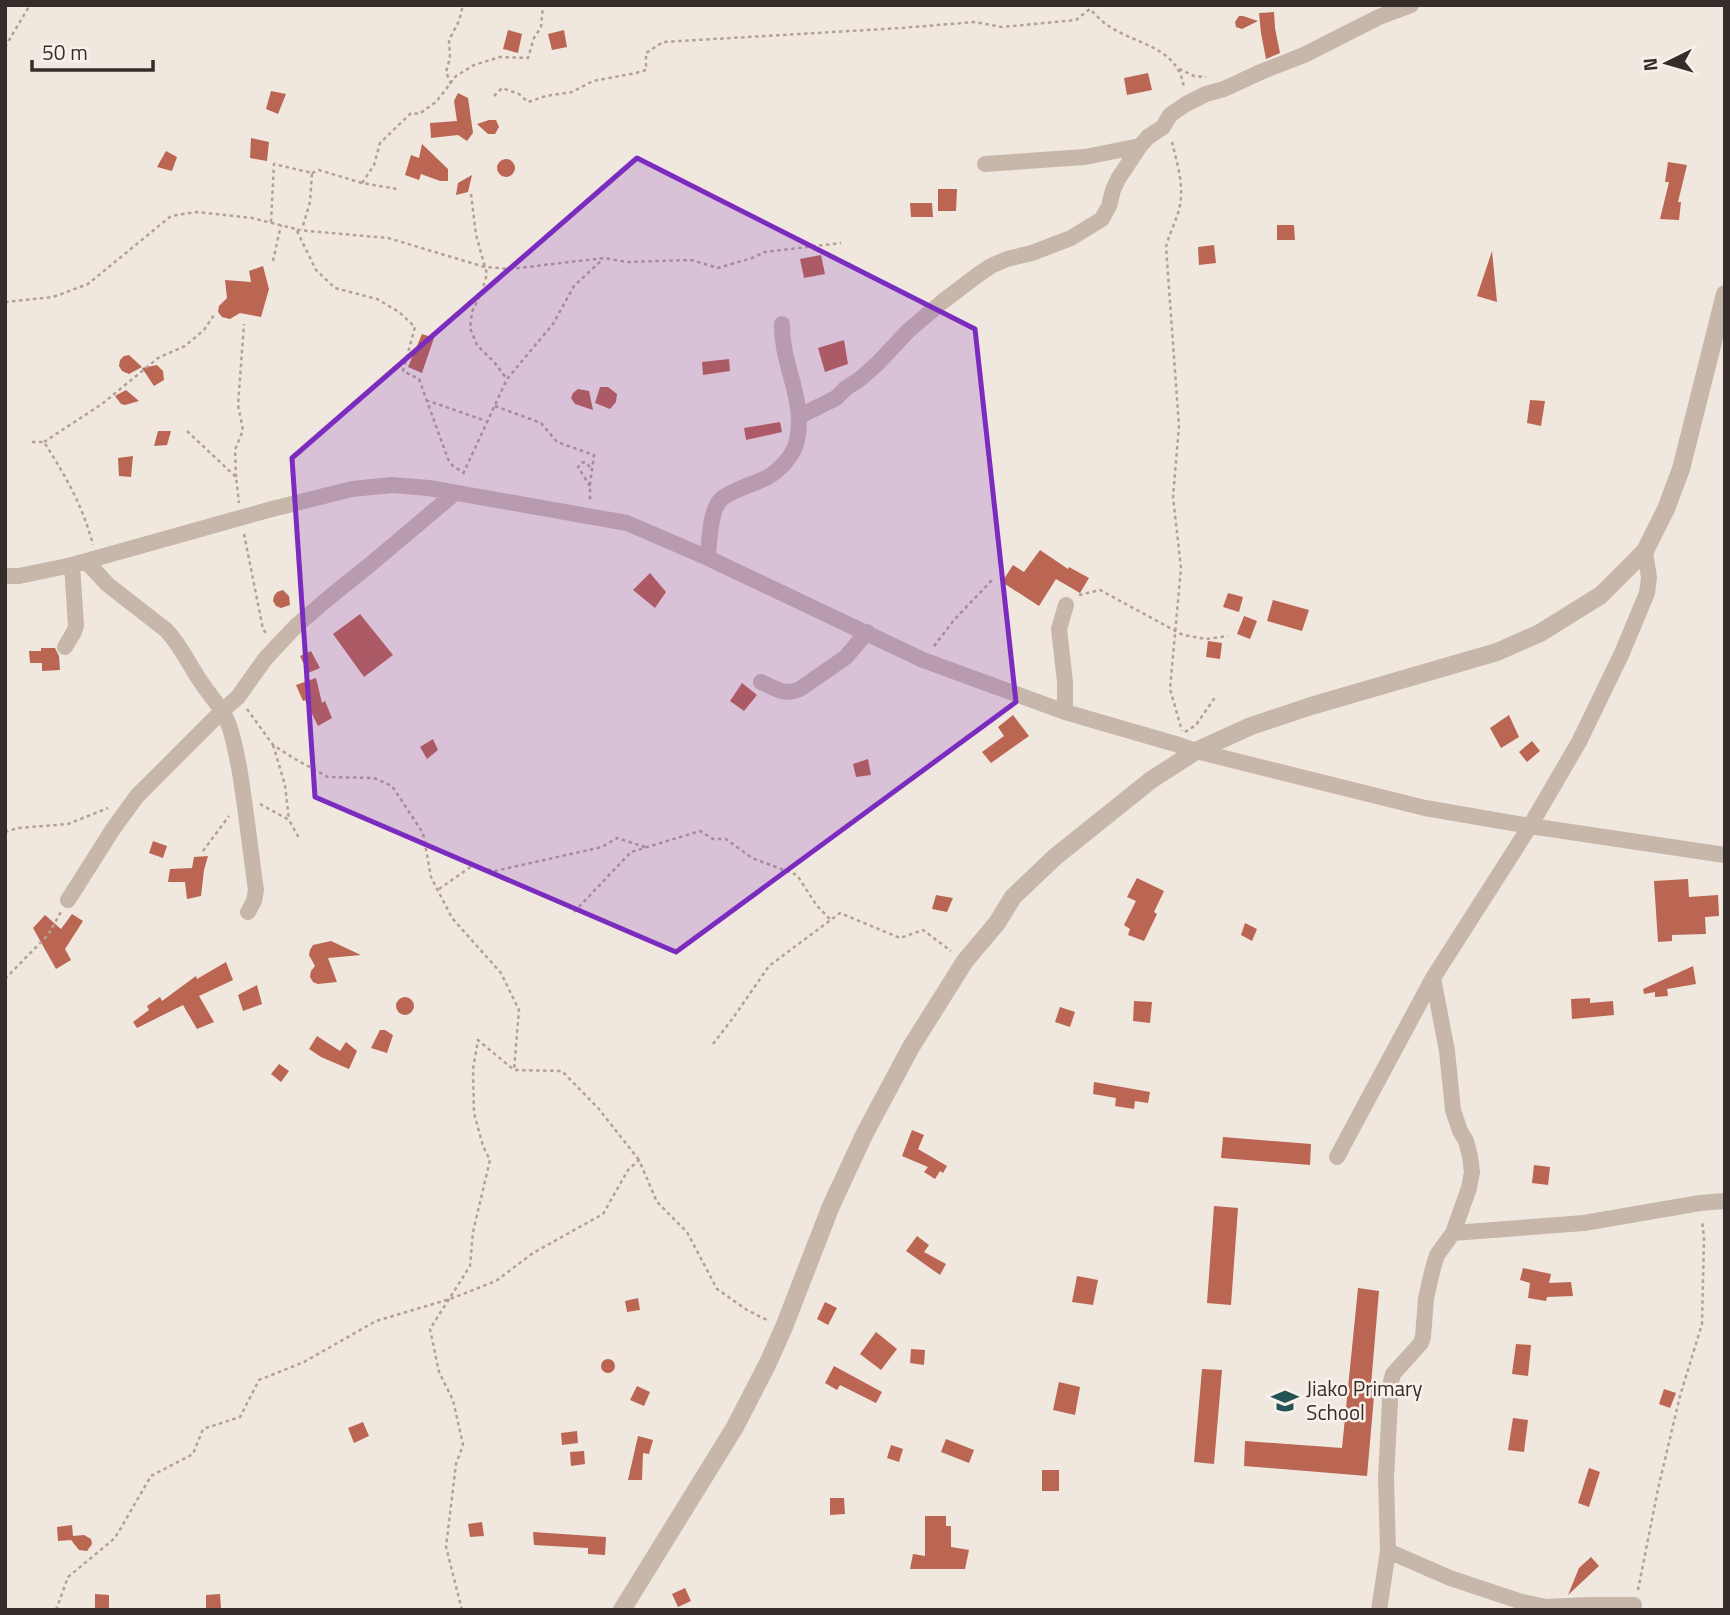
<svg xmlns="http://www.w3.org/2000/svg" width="1730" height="1615" font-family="'Titillium Web',sans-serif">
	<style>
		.building { fill: #ba6652 }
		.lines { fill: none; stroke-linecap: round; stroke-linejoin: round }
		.path { stroke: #b3a195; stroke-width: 2.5; stroke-dasharray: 3.5 3.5; stroke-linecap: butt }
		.minor { stroke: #c7b7ab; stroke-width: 16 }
		.tertiary { stroke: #c7b7ab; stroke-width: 18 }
		.marked { fill: #7b2cbf; fill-opacity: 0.2; stroke: #7b2cbf; stroke-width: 5; stroke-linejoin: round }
		.labels { text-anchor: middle; stroke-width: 5; stroke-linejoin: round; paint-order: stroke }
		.poi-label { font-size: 21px; fill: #362d2a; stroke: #f8f1ea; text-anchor: start }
	</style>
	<rect width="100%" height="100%" fill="#f0e7de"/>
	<path class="building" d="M1274,12L1275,28L1280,53L1266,59L1261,33L1259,13Z
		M1239,16H1243L1258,21L1242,29L1236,27L1235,22Z
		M508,30L522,34L518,53L503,49Z
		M564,30L567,47L552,50L548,34Z
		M1148,73L1152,90L1127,95L1124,78Z
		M271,91L286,94L278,114L266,109Z
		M458,93L468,98L473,133L467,141L458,135L431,138L430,123L457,121L454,101Z
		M489,120H496L499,127L495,134H488L477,124Z
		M251,138L269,142L267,161L250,158Z
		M422,144L448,169V181H440L421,174L419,180L405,175L411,155L419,158Z
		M166,151L177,157L172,171L157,167Z
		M497 168a9 9 0 1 1 18 0a9 9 0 1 1-18 0Z
		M1668,162L1687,165L1678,202H1681L1679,220L1660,219L1669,182H1665Z
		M472,175L468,192L456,195L458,183Z
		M938,189H957L956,211H938Z
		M910,203H932L933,217H911Z
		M1277,225H1294L1295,240H1277Z
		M1214,245L1216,263L1199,265L1198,247Z
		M1492,251L1497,302L1477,296Z
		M821,255L825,274L804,278L800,259Z
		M263,266L269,289L261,317L240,313L230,319L222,317L218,312L219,306L227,298L225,280L251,282L249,271Z
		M422,334L434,338L422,373L408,367Z
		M844,340L848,364L825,372L818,348Z
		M129,355L142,367L129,374L122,371L119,366L120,360L124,356Z
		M729,359L730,371L703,375L702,362Z
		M157,365L163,371L164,380L154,386L142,368Z
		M600,387H608L617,394L616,402L610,409L595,403Z
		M578,389L589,391L593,410L575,404L571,398L573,393Z
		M126,390L139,401L125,405L121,404L115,396Z
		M1530,400L1545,401L1541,426L1527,423Z
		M780,422L782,432L746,440L744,428Z
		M158,431H171L167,445L154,446Z
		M133,456L131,477L119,476L118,458Z
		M1040,550L1068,569L1069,567L1089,578L1080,593L1056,579L1039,606L1002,582L1013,565L1024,572Z
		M650,573L666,592L655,608L633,590Z
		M283,590L289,596L290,605L281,608L276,606L273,601L274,596L277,592Z
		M1228,593L1243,597L1239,612L1223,607Z
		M1273,600L1309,610L1302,631L1267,621Z
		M360,614L393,655L364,677L333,634Z
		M1244,616L1257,621L1250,639L1237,634Z
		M1208,641L1222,643L1220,659L1206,657Z
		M41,648H55L59,656L60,670L42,671V663H30L29,651H41Z
		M311,651L320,668L308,673L300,656Z
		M316,678L322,703L325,701L332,718L318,726L305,700L303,701L296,685Z
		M742,683L757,695L744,711L730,701Z
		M1013,715L1029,736L991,763L982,752L1004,736L998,727Z
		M1509,715L1519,737L1501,748L1490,728Z
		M433,739L438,750L427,759L420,747Z
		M1532,741L1540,751L1527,762L1519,752Z
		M868,759L871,775L856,777L853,764Z
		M153,841L167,846L163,858L149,853Z
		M208,856L204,870L201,896L187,899L185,882H168L170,869L192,868L194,857Z
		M1137,878L1164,891L1154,912L1157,914L1144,941L1128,935L1130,929L1124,925L1136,901L1127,897Z
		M1688,879L1689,897L1718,895L1719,916L1705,917L1706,934L1672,935V941L1658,942L1654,881Z
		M936,895L953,898L947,912L932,909Z
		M72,914L83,921L65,949L71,960L56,969L33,928L45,915L61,929Z
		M1245,923L1257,929L1252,941L1241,935Z
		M331,941L361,955L328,958L337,982L318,984L313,982L310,977L311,971L315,966L309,955L310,950L313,945Z
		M226,962L233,980L199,996L214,1022L197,1029L183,1005L137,1028L133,1022L149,1010L147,1006L160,997L162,1001L196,976L197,979Z
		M1693,966L1696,984L1667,989L1668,996L1655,997V992L1644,994L1643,989Z
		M257,985L262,1004L243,1011L238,995Z
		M396 1006a9 9 0 1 1 18 0a9 9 0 1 1-18 0Z
		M1590,998V1003L1613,1001L1614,1015L1572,1019L1571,999Z
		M1134,1001L1152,1002L1150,1023L1133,1021Z
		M1060,1007L1075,1012L1070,1027L1055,1022Z
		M380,1030H385L393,1035L387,1053L371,1048Z
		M317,1036L340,1051L346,1042L357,1051L349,1069L321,1057L309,1049Z
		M279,1064L289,1071L281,1082L271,1074Z
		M1094,1082L1150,1092L1148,1103L1135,1101L1134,1109L1115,1106L1116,1098L1093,1094Z
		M912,1130L924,1135L918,1149L947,1166L943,1173L940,1171L935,1179L924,1172L928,1167L902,1156Z
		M1223,1137L1311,1144L1310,1165L1221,1158Z
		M1534,1165L1550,1167L1548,1185L1532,1183Z
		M1214,1206L1238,1208L1231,1305L1207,1303Z
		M917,1236L929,1245L924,1252L946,1264L940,1275L906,1251Z
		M1523,1268L1551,1274L1549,1283L1571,1282L1573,1296L1547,1297L1546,1301L1528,1298L1530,1283L1520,1280Z
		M1077,1276L1098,1280L1093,1305L1072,1302Z
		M1358,1288L1379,1291L1371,1385H1375L1367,1476L1244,1466L1245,1441L1342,1448Z
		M638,1298L640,1310L627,1312L625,1301Z
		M825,1302L837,1308L828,1325L817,1319Z
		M876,1332L897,1349L881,1370L860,1354Z
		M1516,1344L1531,1345L1528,1376L1512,1374Z
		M911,1349L925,1350L924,1365L910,1363Z
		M601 1366a7 7 0 1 1 14 0a7 7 0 1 1-14 0Z
		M834,1366L882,1392L876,1403L840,1385L837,1390L825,1383Z
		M1202,1369L1222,1370L1214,1464L1194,1462Z
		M1059,1382L1080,1387L1075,1415L1053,1410Z
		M637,1386L650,1392L644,1406L630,1400Z
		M1664,1389L1676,1393L1670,1408L1659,1404Z
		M1513,1418L1528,1420L1524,1452L1508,1450Z
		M363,1422L369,1436L354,1443L348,1428Z
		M577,1431L578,1443L562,1445L561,1433Z
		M638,1436L653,1440L649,1454L643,1453L642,1480H628Z
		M946,1439L974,1450L969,1463L941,1452Z
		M891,1445L903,1449L899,1462L887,1458Z
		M584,1451L585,1464L571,1466L570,1452Z
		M1589,1468L1600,1472L1589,1507L1578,1503Z
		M1042,1470H1059V1491H1042Z
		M830,1498H844L845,1514L830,1515Z
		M925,1516H946V1526H951V1547L969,1550L965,1569H910L913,1554L925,1556Z
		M482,1522L484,1536L470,1537L468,1524Z
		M72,1525L73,1536L84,1535L91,1539L92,1544L87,1551L79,1550L71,1540L58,1541L57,1527Z
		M533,1532L606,1537L605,1555L588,1554V1548L534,1545Z
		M1591,1557L1599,1566L1568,1595L1579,1568Z
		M685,1588L691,1601L678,1607L672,1594Z
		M95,1594L109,1595V1610H95Z
		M220,1594L221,1608L206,1609V1595Z"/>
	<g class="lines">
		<path class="path" d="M5,47L30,5
			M1179,69L1194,76L1206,77
			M451,84L446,72L450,58L449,40L459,21L463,5
			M494,96L502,88L519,94L528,102L546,96L572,92L593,81L636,73L646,70V53L663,42L901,28L975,22L1002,27L1076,20L1090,9C1095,14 1100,20 1106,24C1134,45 1178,45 1184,88
			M1172,142C1177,163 1185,188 1179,209C1176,222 1169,234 1166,247L1179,426L1173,497L1181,568L1170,689L1182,731
			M312,173L319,170L362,183L397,189
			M362,183L374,165L380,143L411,113L419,114L436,102L456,76L474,65L500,57L528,58L534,38L541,27L543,5
			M471,194L476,235L487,274L482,291L472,312L470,328L477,345L494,362L507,379
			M271,222L274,164L312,173L310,202L302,229
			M297,230L388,238L485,267L510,269L604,258L627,262L691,260L718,268L752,258L765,252L841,243
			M273,261L281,225
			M5,302L53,297L88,284L171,216L196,212L252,218L296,229L316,270L335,288L377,299L399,312L415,327L403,371L419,379L448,459L453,466L464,473
			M426,400L486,421
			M495,406L541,423L557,442L594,455L590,484V502
			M187,431L236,477L239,503
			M32,442H44C65,475 83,506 93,545
			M44,442L102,404L158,358L185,346L204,330L214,315
			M463,474L507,379L553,324L574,286L603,259
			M236,477L235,450L243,430L238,405L244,324
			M590,486L578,467L581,463L585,462L592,469
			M244,534L263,629L266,633
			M1079,595L1100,590L1183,635L1206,639L1228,636
			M934,646L954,620L994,578
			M247,709L273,745L295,759L328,777L374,778L392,786L423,833L431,877L452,918L501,973L519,1010L514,1070L562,1071L598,1108L639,1160
			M1185,732L1196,725L1216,696
			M273,745L285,785L289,820
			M260,804L289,820L300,840
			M5,832L18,828L68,824L108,808
			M203,851L229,816
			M439,889L472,866L495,871L602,847L617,838L645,847
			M574,912L631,852L700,831L713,839H726L752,858L797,875L817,906L831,920
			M5,979L48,935L61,912
			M713,1044L733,1018L769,966L840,913L900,938L923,930L951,951
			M1638,1590L1658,1489L1680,1396L1702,1324L1704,1238L1702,1220
			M56,1610L68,1577L115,1538L151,1476L193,1454L203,1429L240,1417L259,1380L304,1362L376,1321L450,1299L496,1281L533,1253L603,1214L628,1170L639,1160L657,1202L687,1232L717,1289L747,1310L767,1320
			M462,1610L446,1547L456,1464L463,1445L453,1400L439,1372L430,1329L470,1266L473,1232L490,1160L483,1146L474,1113L473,1069L478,1040L514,1070"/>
		<path class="minor" d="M985,164L1085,157L1140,146
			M800,416L836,398L846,388L860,379L878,363L908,331L942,302L979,274L991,266L1007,259L1032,253L1071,238L1102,219L1109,206L1113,190L1118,179L1140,146L1148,137L1163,127L1170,115L1186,104L1206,94L1224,89L1263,71L1304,55L1379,17L1411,5
			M708,558C709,543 710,517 717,505C720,498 727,495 733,492C744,486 757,483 768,477C781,469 794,455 797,440C806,400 781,364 782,324
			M86,561L107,584L166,630C180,644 188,663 199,679C206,690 214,699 221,710C232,725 235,749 239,767C246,808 250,849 256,890L254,901L248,912
			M5,576H19L72,565L272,509L352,489L392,485L429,488L627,523L708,558L923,660L1065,712L1179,745L1196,751L1425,808L1530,826L1725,855
			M65,647L74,632L76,626L72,565
			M761,682C775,688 784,696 800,689L846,657L867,632
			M1065,712V682L1059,629L1066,605
			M68,900L113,829L137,796L222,711L238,697L265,659L277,646L297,625L331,596L372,563L455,493
			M1337,1157L1433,978L1530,826L1579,742L1622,653L1647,593L1649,578L1645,551
			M1453,1233L1584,1223L1700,1203L1725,1201
			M1388,1551L1450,1578L1522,1602L1547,1607L1587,1605H1634L1633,1610
			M1379,1610L1388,1551L1386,1478L1391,1382L1393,1374L1421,1343L1423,1337L1426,1298L1433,1268L1437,1255L1453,1233L1469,1188L1472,1172L1470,1156L1466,1141L1460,1131L1453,1110L1447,1051L1433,978"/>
		<path class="tertiary" d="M622,1610L735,1427L767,1365L784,1327L831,1206L865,1133L911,1047L965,961L997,923L1013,897L1055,857L1151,780L1196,751L1251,726L1311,706L1497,652L1540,633L1601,595L1645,551L1666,509L1681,469L1725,294"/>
	</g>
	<path class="marked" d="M637,158L975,329L1016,702L676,952L315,797L292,458Z"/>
	<defs>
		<symbol id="school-bare" viewBox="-9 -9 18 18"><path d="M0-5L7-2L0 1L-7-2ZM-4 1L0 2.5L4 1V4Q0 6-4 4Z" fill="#235354" stroke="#f8f1ea" stroke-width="2.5" paint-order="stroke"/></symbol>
	</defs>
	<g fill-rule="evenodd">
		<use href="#school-bare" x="1266" y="1382" width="38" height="38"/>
	</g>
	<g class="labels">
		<g class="poi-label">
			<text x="1306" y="1396">Jiako Primary<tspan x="1306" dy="24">School</tspan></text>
		</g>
	</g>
	<rect width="1730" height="1615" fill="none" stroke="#362d2a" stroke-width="14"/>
	<g transform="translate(1667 63) rotate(265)" stroke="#f8f1ea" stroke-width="5" paint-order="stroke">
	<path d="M0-5L12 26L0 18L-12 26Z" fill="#362d2a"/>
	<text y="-10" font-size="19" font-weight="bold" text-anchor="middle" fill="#362d2a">N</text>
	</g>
	<path d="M32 60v10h121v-10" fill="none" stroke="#362d2a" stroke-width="3.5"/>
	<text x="42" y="60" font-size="21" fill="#362d2a" stroke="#f8f1ea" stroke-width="5" paint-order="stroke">50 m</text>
</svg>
